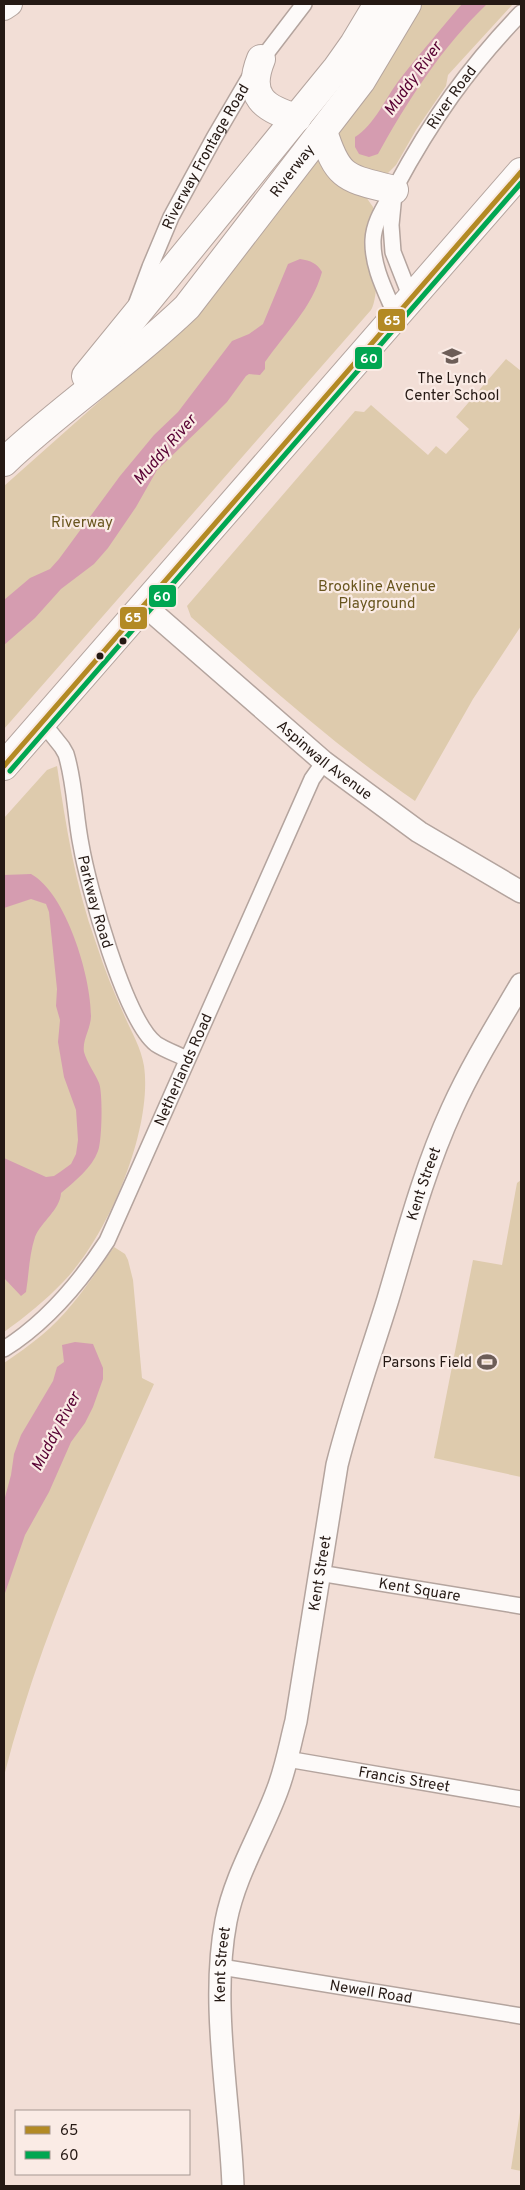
<svg xmlns="http://www.w3.org/2000/svg" width="525" height="2190" font-family="Overpass,sans-serif">
	<style>
		.green { fill: #decbad }
		.water { fill: #d59cb0 }
		.lines { fill: none; stroke-linecap: round; stroke-linejoin: round }
		.street-casing { stroke: #b4a49e; stroke-width: 18 }
		.secondary-casing { stroke: #b4a49e; stroke-width: 24 }
		.primary-casing { stroke: #b4a49e; stroke-width: 26 }
		.highway-casing { stroke: #b4a49e; stroke-width: 30 }
		.street { stroke: #fdfaf9; stroke-width: 15 }
		.secondary { stroke: #fdfaf9; stroke-width: 21 }
		.primary { stroke: #fdfaf9; stroke-width: 24 }
		.highway { stroke: #fdfaf9; stroke-width: 28 }
		.bus-1-casing { stroke: #faebe5; stroke-width: 9 }
		.bus-2-casing { stroke: #faebe5; stroke-width: 9 }
		.bus-1 { stroke: #b38a24; stroke-width: 5 }
		.bus-2 { stroke: #00a651; stroke-width: 5 }
		.bus-dot { fill: #251914; stroke: #faebe5; stroke-width: 2 }
		.labels { text-anchor: middle; stroke-width: 4.5; stroke-linejoin: round; paint-order: stroke }
		.street-label { font-size: 15px; fill: #251914; stroke: #faebe5 }
		.poi-label { font-size: 15px; fill: #251914; stroke: #faebe5 }
		.park-label { font-size: 15px; fill: #68551e; stroke: #faebe5 }
		.water-label { font-size: 16px; font-style: italic; fill: #580033; stroke: #faebe5 }
		.line-badge { stroke: #faebe5; stroke-width: 2 }
		.badge-label { font-size: 14px; text-anchor: middle; font-weight: bold; fill: #fff }
	</style>
	<rect width="100%" height="100%" fill="#f2ded6"/>
	<path class="green" d="M422,4H513L448,75L446,86L416,130L396,165L388,173H377L350,163L339,138L340,129L375,83Z
		M319,161L366,197L373,207C373,231 382,291 371,310L4,729V486L183,327L315,162Z
		M506,359L521,371V626L473,699L415,801C335,746 263,681 191,617L187,606L355,411L364,412L371,405L428,455L436,446L446,454L469,429L456,417Z
		M57,766C66,826 75,885 96,943C104,968 114,993 125,1017C132,1033 141,1048 144,1066C153,1129 108,1236 64,1281C46,1300 25,1317 4,1332V818L47,770Z
		M521,1180V1477L434,1458L473,1260L502,1265L517,1183Z
		M114,1247L125,1254L128,1260L133,1280L142,1378L154,1384C97,1512 39,1639 4,1776V1363C17,1354 30,1345 42,1335C71,1311 92,1278 114,1247Z
		M521,2106V2171L511,2169Z"/>
	<path class="water" d="M462,4H487C442,47 408,100 378,154L369,157L359,154L355,147V137C374,126 386,97 400,79C420,53 441,29 462,4Z
		M300,259C311,261 317,263 322,272C312,308 286,332 265,362V369L260,375L249,374L246,376L227,402L210,419L157,470L136,507L108,548L94,564L61,589L35,618L4,645V600L30,578L50,569L59,559L120,476L154,435L178,412L232,341L249,334L263,324L288,264Z
		M31,874C66,893 91,976 91,1016C91,1028 82,1040 84,1052C87,1063 95,1073 99,1083C103,1093 102,1141 98,1151C92,1168 74,1182 61,1193C60,1210 41,1222 35,1237C29,1255 29,1274 26,1292L21,1296L4,1278V1158L46,1177L54,1176L60,1172L71,1164L76,1154L78,1140L76,1110L64,1077L58,1042L60,1020L56,1006L57,989L49,912L46,904L31,899L4,908V875Z
		M75,1342L93,1344L103,1368V1379L93,1407L85,1423L71,1442L49,1492L25,1535L4,1596V1501L11,1475L14,1454L21,1435L53,1381L57,1367L64,1362L62,1345Z"/>
	<g class="lines">
		<defs>
			<g id="street">
				<path d="M394,194L391,225L393,252L411,298"/>
				<path id="s1" d="M137,302L150,267L171,217L214,138L255,68L304,4"/>
				<path id="s2" d="M396,316C386,292 372,267 373,240C374,220 386,205 395,188C431,121 468,68 521,13"/>
				<path id="s3" d="M42,722L62,747L66,754C75,783 75,815 81,845C88,886 125,1020 156,1044C165,1050 177,1054 187,1059"/>
				<path id="s4" d="M4,1349C47,1322 79,1284 107,1241L312,779L324,762"/>
				<path id="s5" d="M319,1573L521,1606"/>
				<path id="s6" d="M287,1759L521,1799"/>
				<path id="s7" d="M221,1967L521,2016"/>
			</g>
			<g id="secondary">
				<path id="s8" d="M144,605L324,762L419,832L521,892"/>
				<path id="s9" d="M233,2186C230,2102 210,2004 226,1921C235,1875 261,1834 277,1791C286,1768 290,1744 296,1721L337,1465C351,1409 371,1354 388,1299C407,1235 424,1170 452,1109C472,1065 497,1025 521,984"/>
			</g>
			<path id="primary" d="M4,8L10,4"/>
			<g id="highway">
				<path d="M261,59C246,96 264,109 297,118"/>
				<path d="M323,131C338,180 347,178 394,190"/>
				<path d="M86,376L337,68L354,44L378,4"/>
				<path id="s10" d="M4,462C62,407 129,363 187,307L361,81L407,4"/>
				<path d="M4,766L521,172"/>
			</g>
		</defs>
		<use href="#street" class="street-casing"/>
		<use href="#secondary" class="secondary-casing"/>
		<use href="#primary" class="primary-casing"/>
		<use href="#highway" class="highway-casing"/>
		<use href="#street" class="street"/>
		<use href="#secondary" class="secondary"/>
		<use href="#primary" class="primary"/>
		<use href="#highway" class="highway"/>
		<defs>
			<path id="bus-1" d="M4,766L521,172"/>
			<path id="bus-2" d="M10,771L521,183"/>
		</defs>
		<use href="#bus-1" class="bus-1-casing"/>
		<use href="#bus-2" class="bus-2-casing"/>
		<use href="#bus-1" class="bus-1"/>
		<use href="#bus-2" class="bus-2"/>
	</g>
	<defs>
		<symbol id="school-bare" viewBox="-9 -9 18 18"><path d="M0-5L7-2L0 1L-7-2ZM-4 1L0 2.5L4 1V4Q0 6-4 4Z" fill="#6d5e58" stroke="#faebe5" stroke-width="2.5" paint-order="stroke"/></symbol>
		<symbol id="stadium-bare" viewBox="-9 -9 18 18"><path d="M0-5a6.5 5 0 1 0 0 10a6.5 5 0 1 0 0-10ZM-3.5-1.8h7v3.6h-7Z" fill="#6d5e58" stroke="#faebe5" stroke-width="2.5" paint-order="stroke"/></symbol>
	</defs>
	<g fill-rule="evenodd">
		<use href="#school-bare" x="438" y="342" width="28" height="28"/>
		<use href="#stadium-bare" x="473" y="1348" width="28" height="28"/>
	</g>
	<g class="bus-dot">
		<circle cx="123" cy="641" r="4.5"/>
		<circle cx="100" cy="656" r="4.5"/>
	</g>
	<g class="labels">
		<g class="street-label">
			<text dy="5" stroke="none"><textPath href="#s2" startOffset="244">River Road</textPath></text>
			<text dy="5" stroke="none"><textPath href="#s1" startOffset="161">Riverway Frontage Road</textPath></text>
			<text dy="5" stroke="none"><textPath href="#s10" startOffset="412">Riverway</textPath></text>
			<text dy="5" stroke="none"><textPath href="#s8" startOffset="238">Aspinwall Avenue</textPath></text>
			<text dy="5" stroke="none"><textPath href="#s3" startOffset="191">Parkway Road</textPath></text>
			<text dy="5" stroke="none"><textPath href="#s4" startOffset="338">Netherlands Road</textPath></text>
			<text dy="5" stroke="none"><textPath href="#s9" startOffset="1032">Kent Street</textPath></text>
			<text dy="5" stroke="none"><textPath href="#s9" startOffset="628">Kent Street</textPath></text>
			<text dy="5" stroke="none"><textPath href="#s5" startOffset="102">Kent Square</textPath></text>
			<text dy="5" stroke="none"><textPath href="#s6" startOffset="119">Francis Street</textPath></text>
			<text dy="5" stroke="none"><textPath href="#s9" startOffset="222">Kent Street</textPath></text>
			<text dy="5" stroke="none"><textPath href="#s7" startOffset="152">Newell Road</textPath></text>
		</g>
		<g class="poi-label">
			<text x="452" y="383">The Lynch<tspan x="452" dy="17">Center School</tspan></text>
			<text x="472" y="1367" text-anchor="end">Parsons Field</text>
		</g>
		<g class="park-label">
			<text x="82" y="527">Riverway</text>
			<text x="377" y="591">Brookline Avenue<tspan x="377" dy="17">Playground</tspan></text>
		</g>
		<g class="water-label">
			<text transform="translate(412 78) rotate(-54)" y="6">Muddy River</text>
			<text transform="translate(164 449) rotate(-49)" y="6">Muddy River</text>
			<text transform="translate(55 1431) rotate(-62)" y="6">Muddy River</text>
		</g>
	</g>
	<g class="line-badge">
		<rect x="377" y="308" width="29" height="24" rx="5" fill="#b38a24"/>
		<rect x="354" y="346" width="29" height="24" rx="5" fill="#00a651"/>
		<rect x="148" y="584" width="29" height="24" rx="5" fill="#00a651"/>
		<rect x="119" y="606" width="29" height="24" rx="5" fill="#b38a24"/>
	</g>
	<g class="badge-label">
		<text x="392" y="325">65</text>
		<text x="369" y="363">60</text>
		<text x="162" y="601">60</text>
		<text x="133" y="622">65</text>
	</g>
	<rect width="525" height="2190" fill="none" stroke="#251914" stroke-width="10"/>
	<rect x="15" y="2110" width="175" height="65" fill="#faebe5" stroke="#a59791"/>
	<rect x="25" y="2126" width="25" height="8" fill="#b38a24" stroke="#a59791"/>
	<text x="60" y="2135" font-size="15" fill="#251914">65</text>
	<rect x="25" y="2151" width="25" height="8" fill="#00a651" stroke="#a59791"/>
	<text x="60" y="2160" font-size="15" fill="#251914">60</text>
</svg>
